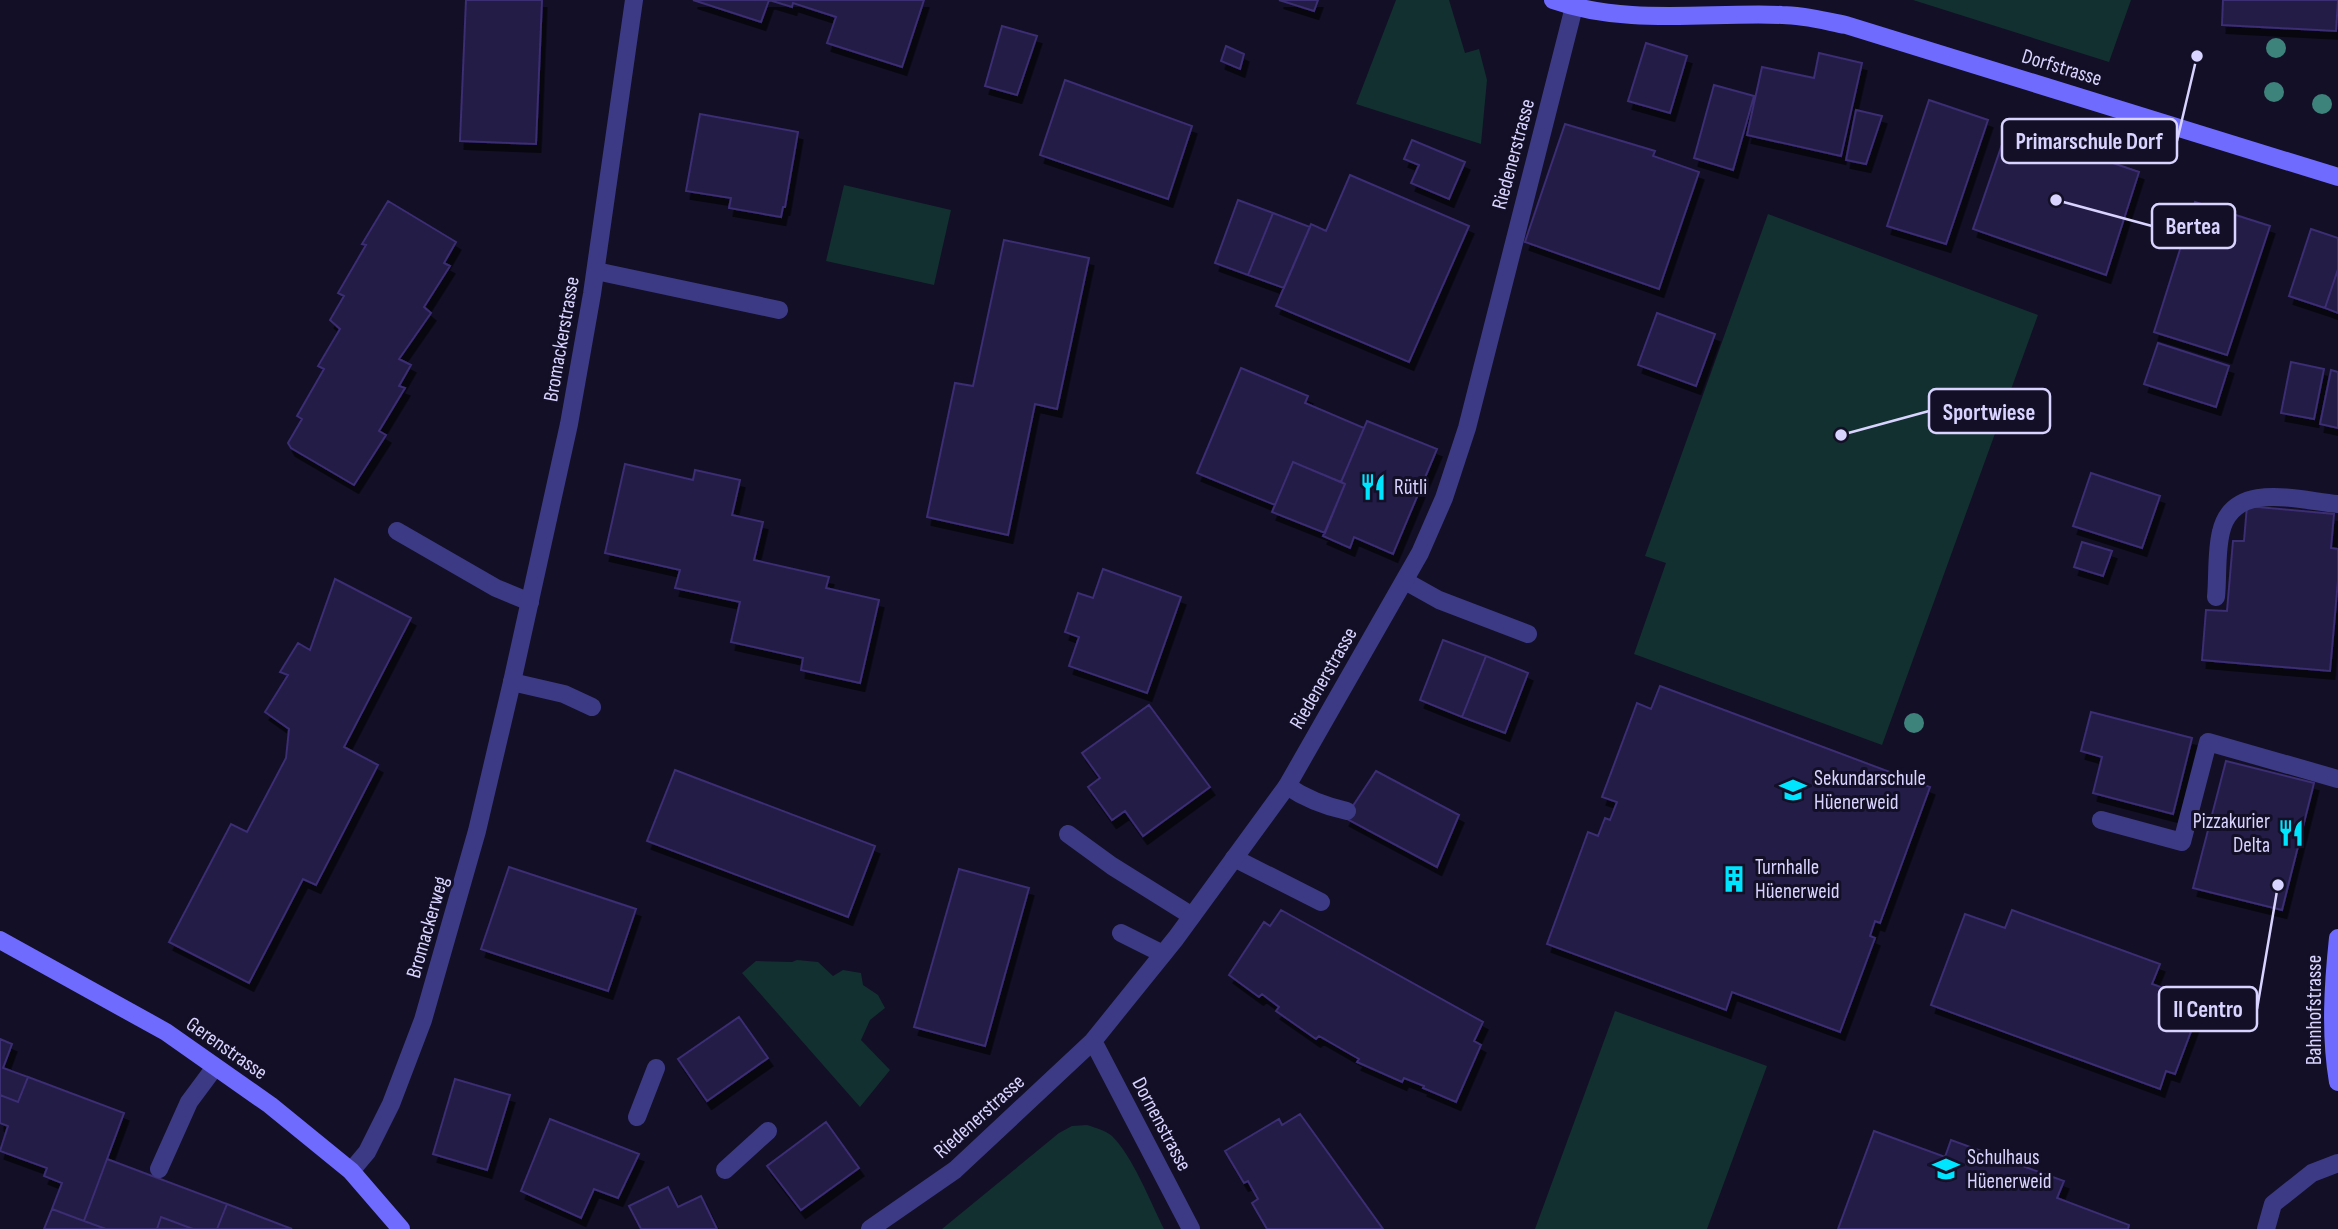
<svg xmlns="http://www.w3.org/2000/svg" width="2338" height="1229" font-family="'Sofia Sans Condensed',sans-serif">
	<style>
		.green { fill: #12302f }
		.building { fill: #241b47; stroke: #3b2d73; stroke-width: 2; filter: url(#shadow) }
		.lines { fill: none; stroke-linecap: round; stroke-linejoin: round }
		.lane { stroke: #3d3a85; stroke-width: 18 }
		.street { stroke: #3d3a85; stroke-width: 18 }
		.secondary { stroke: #6f6bff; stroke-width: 18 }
		.tree { fill: #3d827b }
		.labels { text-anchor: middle; stroke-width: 6; stroke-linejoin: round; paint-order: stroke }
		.street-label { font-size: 21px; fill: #d9d4ff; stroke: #130f26 }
		.poi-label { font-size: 21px; fill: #d9d4ff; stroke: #130f26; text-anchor: start }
		.leader { fill: none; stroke: #d9d4ff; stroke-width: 2.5 }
		.callout-dot { fill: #d9d4ff; stroke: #130f26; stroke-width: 2.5 }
		.callout { fill: #130f26; stroke: #d9d4ff; stroke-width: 2.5 }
		.callout-label { font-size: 23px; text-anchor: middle; font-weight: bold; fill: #d9d4ff }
	</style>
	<defs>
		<filter id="shadow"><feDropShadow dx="4.5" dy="8" stdDeviation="0" flood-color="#0009"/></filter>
	</defs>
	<rect width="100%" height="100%" fill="#130f26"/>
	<path class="green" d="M1396,0H1449L1465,53L1479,49L1487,80L1481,144L1356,104Z
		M1913,0H2131L2109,62Z
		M844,185L951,210L934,285L826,261Z
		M1768,214L2038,315L1882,745L1634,654L1666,563L1645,556Z
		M797,960L818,962L833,976L843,970L861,973L863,985L878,995L885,1008L870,1020L861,1040L890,1070L860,1107L742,973L756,961L792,962Z
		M1615,1011L1767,1066L1707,1229H1535Z
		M1087,1125C1096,1128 1105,1130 1112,1136C1132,1155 1151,1203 1164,1229H942L1059,1133L1072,1126Z"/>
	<path class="building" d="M466,0H542L536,144L460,141Z
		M693,0H769L761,22Z
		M769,0H924L902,67L827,43L836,17L793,3L792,7Z
		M1279,0H1318L1314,11Z
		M2223,0H2338L2336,31L2222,25Z
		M1002,26L1037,36L1017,95L985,86Z
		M1646,43L1687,56L1670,113L1628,101Z
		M1226,46L1244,54L1240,69L1221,61Z
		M1819,53L1862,63L1841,156L1747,135L1762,67L1814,78Z
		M1065,80L1192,126L1168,199L1040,155Z
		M1714,85L1754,96L1733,170L1694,158Z
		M1929,100L1988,120L1946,244L1887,226Z
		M1856,110L1882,116L1866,164L1846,160Z
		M700,114L798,132L785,207H783L781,217L729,208L731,198L686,191Z
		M1565,124L1655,151L1653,156L1699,172L1659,289L1525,242Z
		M2008,127L2139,172L2106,275L1973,229Z
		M1412,140L1465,162L1449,199L1411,183L1419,165L1404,159Z
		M1350,175L1469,226L1409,362L1276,306L1311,224L1326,231Z
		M1238,200L1273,213L1248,275L1215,263Z
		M388,201L456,242L444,263L450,266L424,307L431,313L399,359L411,365L399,386L405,388L379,431L386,435L354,485L291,448L288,443L302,419L297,416L324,369L318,366L340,329L330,320L344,296L338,293L366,245L362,244Z
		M2195,202L2270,226L2227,355L2154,332Z
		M1273,213L1310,227L1284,288L1248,275Z
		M2311,229L2338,238V269L2325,308L2289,296Z
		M1004,240L1089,258L1057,409L1035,404L1008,535L927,517L955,383L973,386Z
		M2338,269V313L2325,308Z
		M1657,313L1715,334L1696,386L1638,365Z
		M2158,343L2229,366L2216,407L2144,384Z
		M2291,362L2324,369L2314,419L2281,413Z
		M1241,368L1308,396L1305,403L1364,428L1341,482L1293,462L1275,505L1197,473Z
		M2331,370L2338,372V428L2320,424Z
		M1367,421L1437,449L1393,554L1354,537L1350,548L1323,536L1345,484L1341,482Z
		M1293,462L1345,484L1325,533L1272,512Z
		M625,464L693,480L695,470L740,480L732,515L763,522L754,560L829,577L826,588L879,600L860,683L801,670L803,658L731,642L740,602L675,588L680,570L605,553Z
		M2091,473L2160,496L2142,548L2073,526Z
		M2247,506L2334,514L2331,548L2338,549V580L2330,671L2202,660L2206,610L2227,611L2233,541H2244Z
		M2082,542L2112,551L2103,576L2074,567Z
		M1103,569L1181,597L1147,693L1069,666L1079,637L1065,632L1078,593L1093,598Z
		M335,579L411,618L344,747L378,765L316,885L303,879L249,983L169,942L231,824L247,832L286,758L289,729L265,712L288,675L280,672L298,643L310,650Z
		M1443,640L1486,656L1462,717L1420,700Z
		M1486,656L1528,673L1505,733L1462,717Z
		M1660,686L1930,787L1880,923L1875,921L1870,936L1875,938L1840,1032L1732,992L1726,1010L1547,944L1588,832L1598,836L1605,818L1610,820L1617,802L1602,797L1637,703L1651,709Z
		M1149,705L1210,787L1143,836L1125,811L1112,820L1088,787L1100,778L1082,753Z
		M2091,712L2192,738L2173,814L2093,793L2102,757L2081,751Z
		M2226,761L2314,783L2282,910L2193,888Z
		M675,770L875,846L848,917L647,841Z
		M1376,771L1459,815L1437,867L1345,818Z
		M509,867L636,909L608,991L481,949Z
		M959,869L1029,888L985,1046L914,1027Z
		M1281,910L1483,1022L1474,1041L1481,1045L1456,1102L1423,1088L1424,1086L1404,1078L1402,1082L1357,1062L1359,1059L1319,1036L1316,1039L1276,1011L1279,1007L1262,994L1259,997L1229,975L1264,922L1270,926Z
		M2012,910L2160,964L2152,984L2202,1002L2175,1074L2166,1071L2160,1089L1931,1005L1965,914L2005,928Z
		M739,1017L768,1058L707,1101L678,1059Z
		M0,1039L12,1044L3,1068L28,1077L18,1102L0,1095Z
		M28,1077L124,1113L84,1221L52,1209L62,1183L44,1176L47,1168L0,1151L8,1126L0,1123V1095L18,1102Z
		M455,1079L510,1095L487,1170L433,1154Z
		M1300,1114L1383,1229H1267L1252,1203L1258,1199L1248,1181L1244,1183L1225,1151L1279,1119L1282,1125Z
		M550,1119L639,1154L618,1198L594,1189L581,1218L521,1191Z
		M826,1122L859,1168L801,1210L767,1166Z
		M1874,1131L1945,1157L1951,1140L2064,1181L2057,1198L2129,1225L2128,1229H1838Z
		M107,1159L227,1204L217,1229H193L161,1217L157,1229H106L84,1221Z
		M668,1187L678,1207L701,1196L717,1229H641L629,1206Z
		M227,1204L292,1229H217Z
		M52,1209L84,1221L106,1229H44Z
		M161,1217L193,1229H157Z"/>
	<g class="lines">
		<path class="lane" d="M596,271L779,310
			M397,531L496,588L530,602
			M1405,581L1439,600L1528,634
			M2216,597C2218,576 2216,552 2221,532C2233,479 2300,501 2338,504
			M512,682L564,694L592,707
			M1287,786C1306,799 1324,806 1347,811
			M2101,820L2182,842L2208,742L2338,779
			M1068,834L1112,866L1192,916
			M1234,858L1321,902
			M1121,933L1163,954
			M637,1117L656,1068
			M159,1169L189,1102L215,1067
			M725,1170L768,1131"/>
		<path class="street" d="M1093,1041L1191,1229
			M351,1171L367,1152L391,1104L423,1020L477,831L512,682L569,424L592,294L634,0
			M870,1229L955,1170L1093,1041L1176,938L1287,786L1420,553L1444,498L1467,428L1574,7
			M2266,1229L2273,1204L2312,1173L2338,1163"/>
		<path class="secondary" d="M1553,0C1626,26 1706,12 1782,15C1804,15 1825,21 1846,25L2338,177
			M2338,938C2333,985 2330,1035 2338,1082
			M0,940L166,1032L270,1105L351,1171L401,1229"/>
	</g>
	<g class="tree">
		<circle cx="2276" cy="48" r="10"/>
		<circle cx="2274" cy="92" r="10"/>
		<circle cx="2322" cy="104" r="10"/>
		<circle cx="1914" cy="723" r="10"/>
	</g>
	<defs>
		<symbol id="restaurant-bare" viewBox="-9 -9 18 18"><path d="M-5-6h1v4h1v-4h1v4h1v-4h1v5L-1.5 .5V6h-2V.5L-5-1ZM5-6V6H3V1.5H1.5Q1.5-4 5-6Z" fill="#00e5ff" stroke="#130f26" stroke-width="2.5" paint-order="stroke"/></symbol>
		<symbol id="school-bare" viewBox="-9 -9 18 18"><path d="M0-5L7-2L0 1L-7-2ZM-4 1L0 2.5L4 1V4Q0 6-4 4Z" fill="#00e5ff" stroke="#130f26" stroke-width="2.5" paint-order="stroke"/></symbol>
		<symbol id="building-bare" viewBox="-9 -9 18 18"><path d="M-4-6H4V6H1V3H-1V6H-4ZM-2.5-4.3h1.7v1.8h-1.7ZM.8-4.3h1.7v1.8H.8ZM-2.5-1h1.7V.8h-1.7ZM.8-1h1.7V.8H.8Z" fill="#00e5ff" stroke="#130f26" stroke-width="2.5" paint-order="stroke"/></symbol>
	</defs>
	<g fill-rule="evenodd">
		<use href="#restaurant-bare" x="1354" y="468" width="38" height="38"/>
		<use href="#school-bare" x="1774" y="771" width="38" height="38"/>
		<use href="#restaurant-bare" x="2272" y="814" width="38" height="38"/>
		<use href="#building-bare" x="1715" y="860" width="38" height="38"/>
		<use href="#school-bare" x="1927" y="1150" width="38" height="38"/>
	</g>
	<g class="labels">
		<g class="street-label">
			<text transform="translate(2062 67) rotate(17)" y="7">Dorfstrasse</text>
			<text transform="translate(1513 154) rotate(-75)" y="7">Riedenerstrasse</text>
			<text transform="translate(561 339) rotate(-80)" y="7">Bromackerstrasse</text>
			<text transform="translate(1323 678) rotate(-60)" y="7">Riedenerstrasse</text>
			<text transform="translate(427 927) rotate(-74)" y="7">Bromackerweg</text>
			<text transform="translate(2314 1010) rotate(-90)" y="7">Bahnhofstrasse</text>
			<text transform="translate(227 1048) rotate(35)" y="7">Gerenstrasse</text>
			<text transform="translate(979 1116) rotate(-42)" y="7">Riedenerstrasse</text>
			<text transform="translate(1162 1124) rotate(62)" y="7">Dornenstrasse</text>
		</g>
		<g class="poi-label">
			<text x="1394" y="494">Rütli</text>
			<text x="1814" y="785">Sekundarschule<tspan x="1814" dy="24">Hüenerweid</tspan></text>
			<text x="2270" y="828" text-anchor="end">Pizzakurier<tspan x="2270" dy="24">Delta</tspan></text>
			<text x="1755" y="874">Turnhalle<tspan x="1755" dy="24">Hüenerweid</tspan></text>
			<text x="1967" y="1164">Schulhaus<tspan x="1967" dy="24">Hüenerweid</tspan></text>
		</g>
	</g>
	<path class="leader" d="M2197 56L2177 141M2056 200L2152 226M1841 435L1929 411M2278 885L2257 1009"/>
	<g class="callout-dot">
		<circle cx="2197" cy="56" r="7"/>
		<circle cx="2056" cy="200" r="7"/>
		<circle cx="1841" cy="435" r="7"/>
		<circle cx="2278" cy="885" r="7"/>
	</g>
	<g class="callout">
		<rect x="2002" y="119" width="175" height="44" rx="7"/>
		<rect x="2152" y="204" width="83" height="44" rx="7"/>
		<rect x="1929" y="389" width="121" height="44" rx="7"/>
		<rect x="2159" y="987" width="98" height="44" rx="7"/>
	</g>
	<g class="callout-label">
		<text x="2089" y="149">Primarschule Dorf</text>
		<text x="2193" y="234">Bertea</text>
		<text x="1989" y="420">Sportwiese</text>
		<text x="2208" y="1017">Il Centro</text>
	</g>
</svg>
